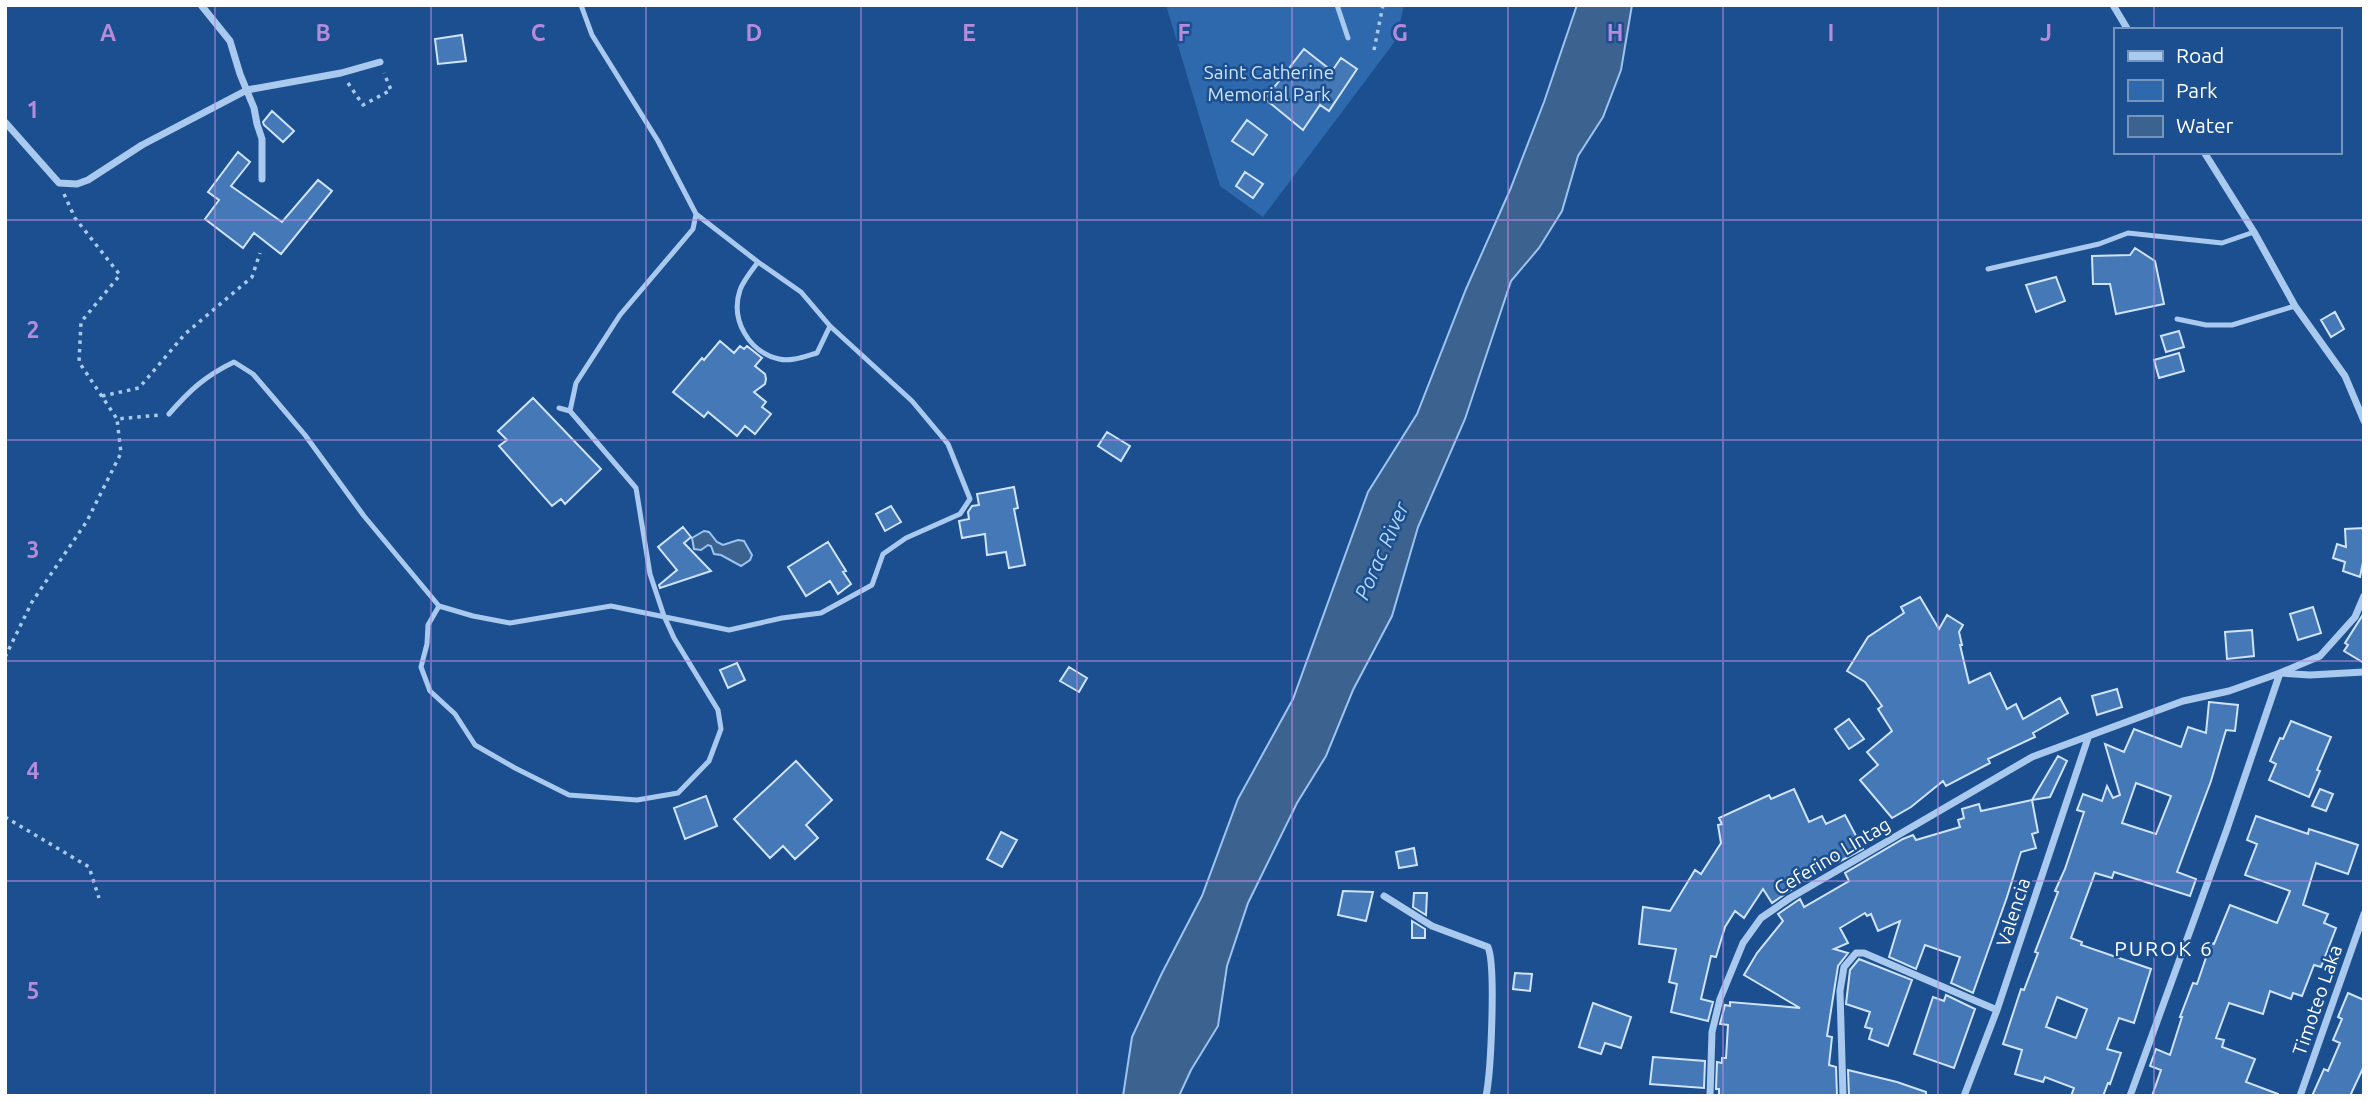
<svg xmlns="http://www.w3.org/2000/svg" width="2369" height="1101" font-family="Ubuntu,sans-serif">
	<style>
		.green { fill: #2e69ad }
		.water { fill: #3c6290; stroke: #9cc4f0; stroke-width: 2 }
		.building { fill: #4478b7; stroke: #cfe3fa; stroke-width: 2; fill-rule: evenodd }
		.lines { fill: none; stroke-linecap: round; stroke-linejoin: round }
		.path { stroke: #a9c9ee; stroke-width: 3.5; stroke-dasharray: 3.5 5; stroke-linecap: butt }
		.service { stroke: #a9c9ee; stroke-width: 5 }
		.minor { stroke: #a9c9ee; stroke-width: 7 }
		.grid { fill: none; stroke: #b68bdc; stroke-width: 2; stroke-opacity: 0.55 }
		.labels { text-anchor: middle; stroke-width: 5; stroke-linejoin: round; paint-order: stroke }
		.park-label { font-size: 19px; fill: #cfe3fa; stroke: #1b4f8f }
		.street-label { font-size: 19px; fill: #fff; stroke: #1b4f8f }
		.water-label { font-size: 21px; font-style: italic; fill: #b5d3f5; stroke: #1b4f8f }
		.neighbourhood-label { font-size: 21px; letter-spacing: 2px; fill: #fff; stroke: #1b4f8f }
		.grid-label { font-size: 23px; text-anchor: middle; font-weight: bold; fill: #b68bdc; stroke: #1b4f8f; stroke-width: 5; stroke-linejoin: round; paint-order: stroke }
	</style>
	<rect width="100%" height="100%" fill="#1b4f8f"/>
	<path class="green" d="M1166,5H1404L1396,40L1263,217L1220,186Z"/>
	<path class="water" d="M1577,5H1632L1621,70L1603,117L1578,156L1562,211L1539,248L1511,281L1465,419L1418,527L1392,616L1353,690L1326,756L1297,803L1248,903L1227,966L1218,1026L1191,1070L1179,1096H1123L1132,1037L1162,973L1202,896L1238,799L1293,699L1368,492L1417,414L1466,289L1510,190L1544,102Z
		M704,531L709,532L717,542L723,545L738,540L744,541L752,555L750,560L741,566L721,555L714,554L711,546L708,545L701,550L694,549L692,538Z"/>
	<path class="building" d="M462,35L466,61L438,64L435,39Z
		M1304,49L1332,71L1341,58L1357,69L1329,111L1320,105L1303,130L1265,99Z
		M272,111L294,131L283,142L264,125L263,122Z
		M1247,120L1267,135L1253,155L1232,141Z
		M238,152L250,162L231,186L282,222L318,180L332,191L281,254L254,233L243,248L205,219L219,200L208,192Z
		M1245,172L1263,184L1253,198L1236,186Z
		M2135,248L2155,261L2164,304L2116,314L2110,284H2093L2092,256L2130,255Z
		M2056,277L2065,301L2036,312L2026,285Z
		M2335,312L2344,329L2331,337L2321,320Z
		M2179,331L2184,347L2166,352L2161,336Z
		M720,341L734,353L740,346L744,349L747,346L762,358L755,366L765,374L766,379L765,384L754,392L766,402L762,407L771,414L755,434L745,426L737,436L708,412L704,417L673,392L702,358L704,360Z
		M2179,353L2184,371L2159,378L2154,360Z
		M533,398L601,469L565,504L561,499L552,506L499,446L507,440L498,431Z
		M1107,432L1130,446L1121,461L1098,446Z
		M1014,487L1018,508L1014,509L1025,565L1009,568L1006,552L987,555L985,534L962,538L959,521L969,519L968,512L972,506L979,505L977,494Z
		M891,506L901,522L885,531L876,514Z
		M683,527L691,537L684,543L711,571L660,588L659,585L677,570L658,547Z
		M2364,528V557L2360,577L2343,571L2345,562L2333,558L2337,544L2346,547L2345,529Z
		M828,542L846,571L843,572L851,584L838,594L830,581L806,596L788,567Z
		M1920,597L1939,629L1947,615L1963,625L1959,632L1962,645H1960L1969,683L1990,673L2007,709L2016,704L2023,719L2060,698L2068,713L2033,733L2035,737L1988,759L1990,763L1946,786L1943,781L1911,807L1892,818L1860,780L1878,765L1867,752L1892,731L1878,709L1882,706L1865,682L1847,671L1868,637L1904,613L1901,607Z
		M2313,607L2321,633L2298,640L2290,614Z
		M2364,613V663L2344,651L2348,645L2345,643Z
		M2252,630L2254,656L2227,659L2225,632Z
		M737,663L745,680L728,688L720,670Z
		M1069,667L1087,678L1079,692L1060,681Z
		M2117,689L2122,707L2097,715L2092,696Z
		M2209,702L2238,705L2235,731L2226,730L2211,781L2177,872L2196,879L2190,896L2114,872L2112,878L2095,873L2071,938L2082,942L2081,945L2151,969L2134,1023L2119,1018L2107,1049L2121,1053L2110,1084L2108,1083L2103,1096H2071L2074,1088L2045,1077L2043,1082L2015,1074L2022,1050L2003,1044L2021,989L2024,990L2038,953L2035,952L2058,892L2055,891L2065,869L2084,812L2077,810L2083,794L2102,801L2107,786L2113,798L2120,795L2105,744L2124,752L2134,729L2181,747L2188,727L2206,733ZM2136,783L2171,796L2156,834L2122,823ZM2057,997L2087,1009L2076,1038L2046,1027Z
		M1849,719L1864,739L1849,749L1835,729Z
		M2291,721L2331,737L2317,770L2320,771L2309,797L2269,780L2276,764L2270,761L2280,738L2283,739Z
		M2058,756L2067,761L2050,797L2032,800Z
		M796,761L832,800L806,825L818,838L795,859L783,846L770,858L734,819Z
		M1794,789L1809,822L1822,816L1826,824L1845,815L1863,849L1839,862L1836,856L1809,870L1791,882L1794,888L1772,903L1763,889L1744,918L1735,911L1725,927L1716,957L1711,956L1701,999L1713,1002L1708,1021L1671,1012L1677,984L1669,982L1676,949L1639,944L1643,907L1670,911L1695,870L1701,874L1721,843L1718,825L1722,824L1719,818L1769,795L1771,799Z
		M2320,789L2333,794L2326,811L2312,806Z
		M706,796L717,826L685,839L674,808Z
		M2032,800L2038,832L2032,834L2036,848L2021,852L2007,897L1973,993L1951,983L1960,957L1925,945L1916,969L1889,957L1900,921L1878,931L1871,914L1867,916L1865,913L1840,928L1848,943L1834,949L1848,953L1838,966L1827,1036L1832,1037L1829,1065L1836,1067L1837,1096H1719V1089H1716L1717,1062L1722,1063V1058H1726L1728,1025L1720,1024L1725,1005L1730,1006V1002L1800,1008L1744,975L1757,953L1783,921L1778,914L1800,899L1804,907L1849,881L1845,873L1903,839L1913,835L1916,840L1960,827L1958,820L1964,818L1962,809L1979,804L1981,811Z
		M2256,816L2308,834L2309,829L2358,845L2348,874L2316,863L2303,905L2328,914L2324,923L2336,928L2321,967L2314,965L2302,996L2293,993L2291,999L2270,991L2263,1014L2229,1003L2216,1038L2224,1040L2222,1047L2255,1059L2246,1082L2278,1094V1096H2152L2161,1070L2150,1066L2156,1049L2170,1055L2182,1017H2180L2193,983L2197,984L2211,943L2214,944L2230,905L2277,923L2290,891L2245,875L2257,844L2247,840Z
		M1001,832L1017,840L1002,867L987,859Z
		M1414,848L1417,865L1399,868L1396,852Z
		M1343,891L1373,892L1366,921L1338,915Z
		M1414,893H1427L1426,915L1413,907Z
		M1412,921L1425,929V938H1412Z
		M1859,959L1912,980L1888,1046L1869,1039L1872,1029L1865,1027L1870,1012L1846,1004L1850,970Z
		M1515,973L1532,974L1530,991L1513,989Z
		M2348,993L2364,1000V1066L2350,1096H2312L2324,1069L2328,1071L2340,1043L2333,1040L2342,1019L2338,1017Z
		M1946,995L1975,1009L1954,1068L1914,1054L1933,997L1944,1001Z
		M1593,1003L1631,1017L1621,1048L1605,1043L1601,1054L1579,1047Z
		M1653,1057L1705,1061L1704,1088L1650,1084Z
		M1848,1070L1897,1082L1926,1092V1096H1849Z"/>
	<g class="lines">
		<path class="path" d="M1374,50L1383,5
			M348,83L363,105L391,90L384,73
			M64,194L75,218L120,275L81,322L79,362L117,419L160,415
			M102,396L139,388L185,334L252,277L260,253
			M5,657L32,602L87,521L121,453L117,419
			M5,817L89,867L99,898"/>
		<path class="service" d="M1337,5L1348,38
			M758,262C752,270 743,281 740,290C730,320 749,352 779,359C791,362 806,356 817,353L830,326
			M1988,269L2099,244L2128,233L2222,243L2254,232
			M2177,319L2206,325H2232L2295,306
			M559,408L570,411L576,383L620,315L693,229L696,214
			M169,414C190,390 205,376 234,362L253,374L277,402L305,435L364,516L439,606L473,616L510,623L611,606L729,630L782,618L821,613L872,585L883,554L906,538L960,514L970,499L948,444L912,401L830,326L801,292L758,262L696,214L658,141L592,35L581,5
			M439,606L428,625L427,644L421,667L430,691L455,714L475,745L515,768L569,795L637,800L678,793L709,761L721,729L718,710L674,638L664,616L650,574L636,488L570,411"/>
		<path class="minor" d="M201,5L230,41L240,74L254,108L257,124L262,139V179
			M2113,5L2128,30
			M5,122L59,183L77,184L88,180L142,145L247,90L341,73L380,62
			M2204,152L2254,232L2295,306L2345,376L2364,421
			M1384,896L1432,926L1488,947C1496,966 1491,1072 1486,1096
			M1710,1096L1712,1032L1720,999L1743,943L1761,918L1790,898L2032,757L2183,701L2229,691L2280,673L2310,675L2364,672
			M1843,1096L1840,991L1844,967L1856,953H1864L1997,1010
			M1964,1096L1997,1010L2088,738
			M2130,1096L2227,829L2280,673L2320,656L2355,617L2364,596
			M2300,1096L2364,914"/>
	</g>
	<path class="grid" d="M215,5V1096M431,5V1096M646,5V1096M861,5V1096M1077,5V1096M1292,5V1096M1508,5V1096M1723,5V1096M1938,5V1096M2154,5V30M2154,152V1096M5,220H2364M5,440H2364M5,661H2364M5,881H2364"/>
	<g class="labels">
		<g class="park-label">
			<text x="1269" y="79">Saint Catherine<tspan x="1269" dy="22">Memorial Park</tspan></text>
		</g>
		<g class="street-label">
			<text transform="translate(1832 856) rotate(-31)" y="7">Ceferino LIntag</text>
			<text transform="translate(2013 912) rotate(-72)" y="7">Valencia</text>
			<text transform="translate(2317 1000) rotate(-71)" y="7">Timoteo Laka</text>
		</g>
		<g class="water-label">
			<text transform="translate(1382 551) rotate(-66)" y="7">Porac River</text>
		</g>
		<g class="neighbourhood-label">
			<text x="2164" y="956">PUROK 6</text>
		</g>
	</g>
	<g class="grid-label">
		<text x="108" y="41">A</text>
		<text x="323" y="41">B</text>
		<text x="538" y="41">C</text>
		<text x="754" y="41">D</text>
		<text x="969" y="41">E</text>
		<text x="1184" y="41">F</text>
		<text x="1400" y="41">G</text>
		<text x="1615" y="41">H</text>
		<text x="1831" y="41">I</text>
		<text x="2046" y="41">J</text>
		<text x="33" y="118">1</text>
		<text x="33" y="338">2</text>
		<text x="33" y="558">3</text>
		<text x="33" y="779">4</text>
		<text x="33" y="999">5</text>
	</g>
	<rect width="2369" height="1101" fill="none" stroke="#ffffff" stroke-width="14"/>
	<rect x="2114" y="28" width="228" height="126" fill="#1b4f8f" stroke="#7695bc" stroke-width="2"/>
	<rect x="2128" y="51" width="35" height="10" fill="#a9c9ee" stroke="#7695bc" stroke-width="2"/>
	<text x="2176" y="63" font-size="21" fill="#ffffff">Road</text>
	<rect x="2128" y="80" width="35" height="21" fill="#2e69ad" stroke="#7695bc" stroke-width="2"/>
	<text x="2176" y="98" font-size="21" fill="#ffffff">Park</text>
	<rect x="2128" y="116" width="35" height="21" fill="#3c6290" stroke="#7695bc" stroke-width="2"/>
	<text x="2176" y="133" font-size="21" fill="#ffffff">Water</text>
</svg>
